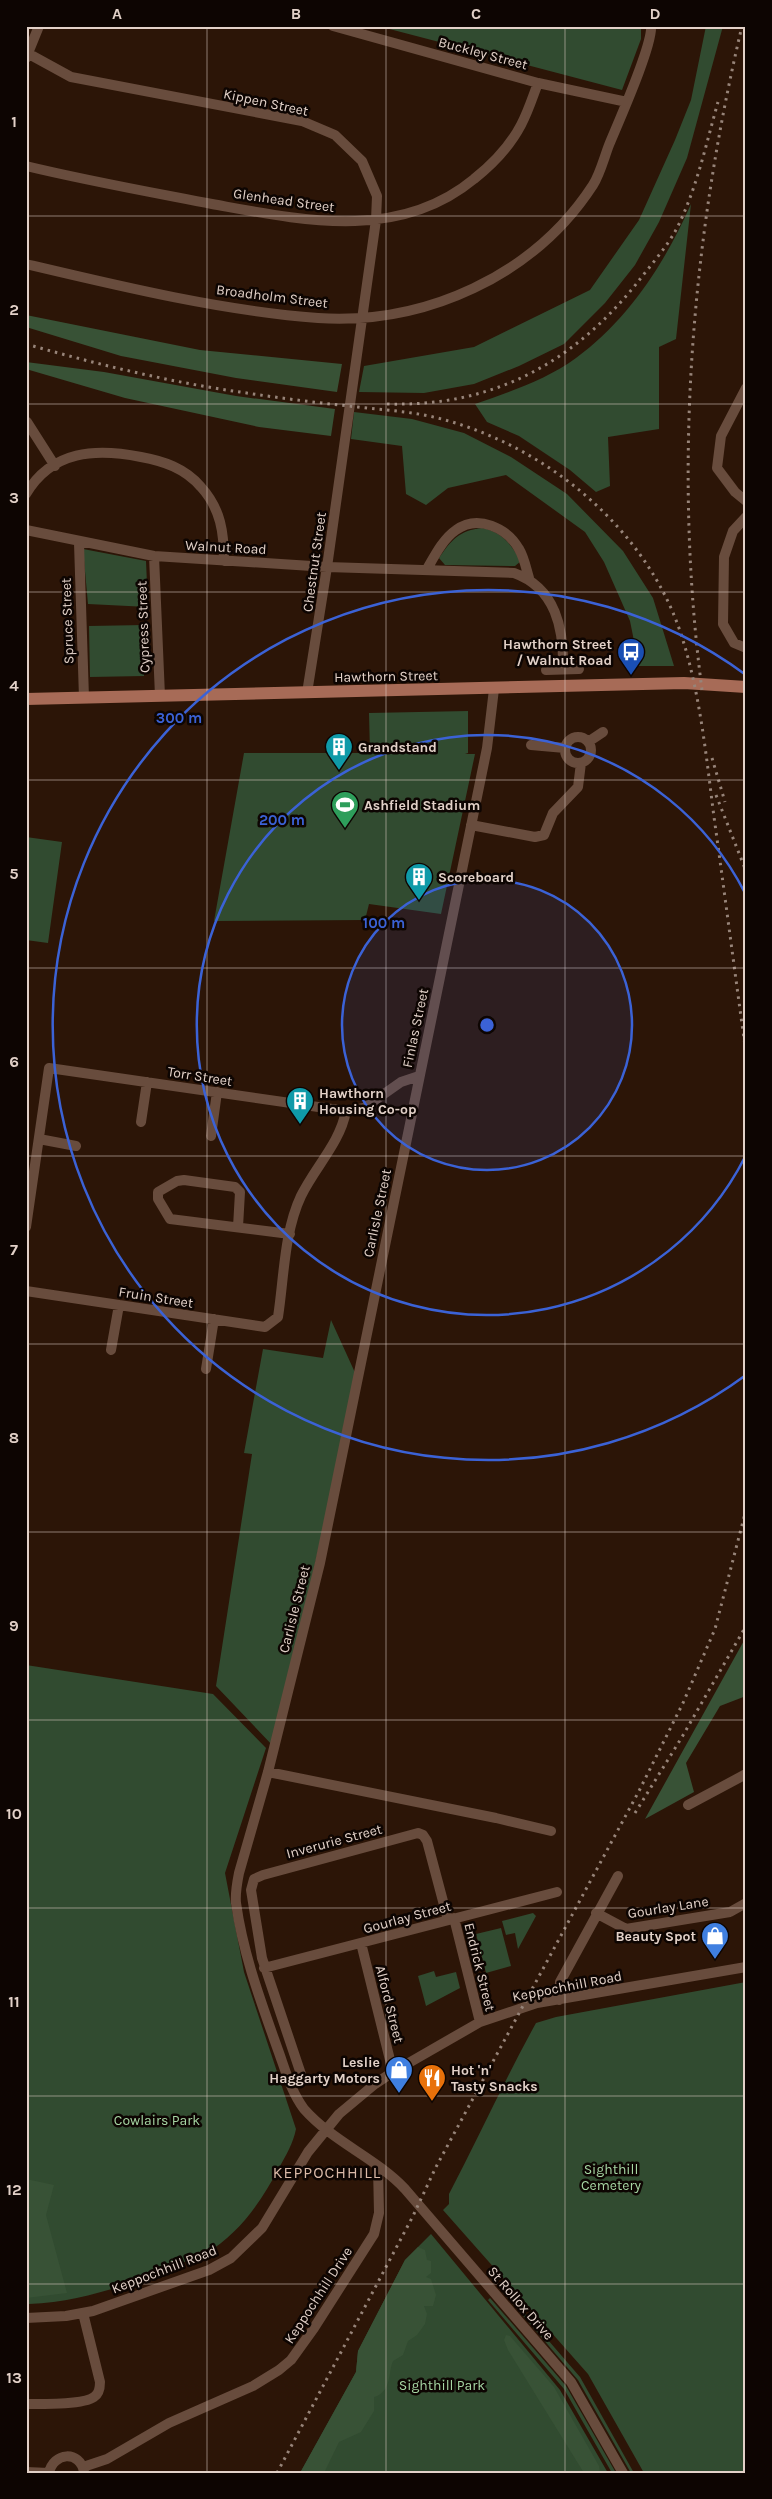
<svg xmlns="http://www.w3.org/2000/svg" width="772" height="2499" font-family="Karla,sans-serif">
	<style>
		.green { fill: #314b30 }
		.forest { fill: #385236 }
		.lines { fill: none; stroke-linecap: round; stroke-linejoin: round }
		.minor { stroke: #684c3d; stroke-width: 10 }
		.major { stroke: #a76b57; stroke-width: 12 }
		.rail { stroke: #978479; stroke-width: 3; stroke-dasharray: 2.5 5; stroke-linecap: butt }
		.grid { fill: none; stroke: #e2d1c8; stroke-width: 1; stroke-opacity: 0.55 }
		.ring { fill: none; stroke: #3b62d6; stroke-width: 2.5 }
		.labels { text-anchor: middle; stroke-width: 5; stroke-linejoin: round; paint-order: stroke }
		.street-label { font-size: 14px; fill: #e2d1c8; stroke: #0d0502 }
		.poi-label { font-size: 14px; font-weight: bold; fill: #e2d1c8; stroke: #0d0502; text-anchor: start }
		.park-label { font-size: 14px; fill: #a7d7a4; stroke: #0d0502 }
		.quarter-label { font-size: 16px; letter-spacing: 1px; fill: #dbbaa8; stroke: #0d0502 }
		.centre { fill: #3b62d6; stroke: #0d0502; stroke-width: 2.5 }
		.ring-label { font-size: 15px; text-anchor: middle; font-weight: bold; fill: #3b62d6; stroke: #0d0502; stroke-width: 5; stroke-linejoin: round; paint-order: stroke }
		.neatline { fill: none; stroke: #e2d1c8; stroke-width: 2 }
		.grid-label { font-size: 16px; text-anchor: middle; font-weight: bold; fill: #e2d1c8 }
	</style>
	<rect width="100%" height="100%" fill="#2c1507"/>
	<path class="green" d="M378,26H641V39L622,90Z
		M706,26H723L687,158L659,222L635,265L605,303L564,344L519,366L474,384L424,393L359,392L364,366L474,347L590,290L639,220L675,140L691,100Z
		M691,204L676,339L659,347V429L608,437L610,486L596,492L570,470L519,436L487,422L475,404C509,392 546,380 576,358C628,320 665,263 691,204Z
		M354,412L412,419L464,433L511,457L567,494L623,551L653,598L674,666H639L630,621L604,562L585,532L506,475L448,488L426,505L406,494L402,446L351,439Z
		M482,528C502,532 510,543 521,561L515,566L445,565L439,558C451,540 460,530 482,528Z
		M83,549L146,561L148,607L88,604Z
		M144,625V676L90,677L89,626Z
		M468,711V753L465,754H475L441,914L369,904L365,920L214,921L244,753H370L369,713Z
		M26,837L62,842L48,943L26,940Z
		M331,1320L357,1377L274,1747L216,1686L252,1454L244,1453L263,1349L323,1358Z
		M26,1665L213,1694L266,1748L225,1873L244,1972L296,2129C293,2144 286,2155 279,2168C260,2203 240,2233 205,2254C145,2277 95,2301 29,2304H26Z
		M533,1913L536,1916L518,1949L515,1933L506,1935L502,1921Z
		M501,1928L511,1966L486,1973L476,1934Z
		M434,1971L436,1977L456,1972L460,1988L426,2006L418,1976Z
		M746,1982V2473H644L588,2374L443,2210L449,2204V2194C479,2137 505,2079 536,2023L556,2017Z
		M431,2234L560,2390L608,2473H300L356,2372L358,2351L405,2260Z
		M503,2288L580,2377L634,2473H631L578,2380L500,2289Z
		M490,2298L566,2386L616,2473H612L564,2389L488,2300Z"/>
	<path class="forest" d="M26,315L200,350L342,364L337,392L236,378L121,356L26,327Z
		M26,362L104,372L236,396L335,409L331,436L259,427L125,398L26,369Z
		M746,1637V1696L720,1706L686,1763L694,1792L645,1819Z
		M26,2179L54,2185L46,2215L67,2293L26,2298Z
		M418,2247L425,2250L427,2260L431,2261V2273L426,2277L431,2279L436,2295L433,2306H424L427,2314L425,2324L417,2335L408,2341L403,2355L393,2361C388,2372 392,2392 374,2397V2411L361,2432L339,2442L324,2473H300L356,2372L358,2351L405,2260Z
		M506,2335L510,2336L554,2387L599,2466L600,2473H584L508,2350L504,2340Z"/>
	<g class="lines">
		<path class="minor" d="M333,26L538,83L627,102
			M29,54L71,77L302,121L335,135L362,161L377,196L376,220L327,567L307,693
			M26,58L39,26
			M26,166C88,181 150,192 212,204C301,220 398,242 474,179C493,164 510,146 521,125C528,112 533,96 538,83
			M26,264C119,286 223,311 318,318C425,325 534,276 593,185C600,174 604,158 609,145C618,123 653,45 651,26
			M746,388L721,436L717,468L735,492L746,501
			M27,422L55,466
			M26,494C52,450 96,448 141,457C163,461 185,468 201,487C221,509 224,533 224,561
			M746,517L733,531L724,557L723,624L734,643L746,648
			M26,530L154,556L327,567L514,573C556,588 564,629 563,669
			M79,543L84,698
			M154,556L160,696
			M427,569C435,555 443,539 456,530C478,514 507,528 519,549C524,557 526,568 529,578
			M546,670L579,669
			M494,689L487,748L320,1563L268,1772L239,1873C237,1883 235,1893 236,1903C243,1954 261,2002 278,2050C285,2069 291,2092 304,2109C333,2142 376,2158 405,2189L571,2382L623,2473
			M565 750a13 13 0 1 1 26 0a13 13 0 1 1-26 0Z
			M588,742L603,732
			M531,745L565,748
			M471,825L535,837L544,835L553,813L578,787L581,763
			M141,1122L147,1082
			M211,1136L217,1092
			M39,1139L76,1146
			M26,1227L49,1068L346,1111L364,1108L401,1082L419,1076
			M238,1227L240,1192L235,1187L184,1180L177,1181L158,1192V1199L170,1219L290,1234
			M26,1291L265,1327L278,1317C284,1278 284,1232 301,1196C315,1167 340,1143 346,1111
			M111,1350L119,1305
			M206,1369L214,1319
			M268,1772L496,1818L551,1831
			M688,1805L746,1774
			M596,1913L626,1929L730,1912L746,1903
			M454,1918L480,2022
			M361,1943L393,2072
			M264,1968L557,1892
			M559,2000L560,1982L618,1876
			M303,2080L262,1958L251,1890L254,1879L263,1875L418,1833L423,1835L427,1841L448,1920
			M26,2318L66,2316L93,2311L209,2270L231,2258L262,2228L308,2152L339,2114L375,2084L393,2072L480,2022L537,2003L746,1967
			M26,2404C41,2404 83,2405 94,2397C99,2394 100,2388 100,2382L83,2313
			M83,2467L107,2459L169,2423L253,2386L279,2370L291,2360L314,2328L374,2234L379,2213L378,2167
			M26,2472L49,2473C53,2452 80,2450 84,2472"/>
		<path class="major" d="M26,699L684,683L746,687"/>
		<path class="rail" d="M26,344C96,364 169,382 240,392C279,398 319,403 358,407C382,410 405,411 429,416C538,440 643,523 680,631C700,691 706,755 714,817C725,896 735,974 746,1053
			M387,404C492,407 572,364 637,283C650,266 667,247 677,228C697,188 706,144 718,102
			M702,690C673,469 691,242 742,26
			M712,758L725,802
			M716,795L746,871
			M635,1813L682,1737L746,1626
			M277,2473L413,2216L436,2167L639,1791L683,1703L715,1629L746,1510"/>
	</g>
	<path class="grid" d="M207,26V2473M386,26V2473M565,26V2473M26,216H746M26,404H746M26,592H746M26,780H746M26,968H746M26,1156H746M26,1344H746M26,1532H746M26,1720H746M26,1908H746M26,2096H746M26,2284H746"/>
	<circle cx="487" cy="1025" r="145" fill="#3b62d6" fill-opacity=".12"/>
	<g class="ring">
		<circle cx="487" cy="1025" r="145"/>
		<path d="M745 1157A290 290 0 1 1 745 893"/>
		<path d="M746 1375A435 435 0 1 1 746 675"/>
	</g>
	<defs>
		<symbol id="bus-pin" viewBox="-11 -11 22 30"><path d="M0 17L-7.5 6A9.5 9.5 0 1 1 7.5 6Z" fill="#1a4fb4" stroke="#0d0502"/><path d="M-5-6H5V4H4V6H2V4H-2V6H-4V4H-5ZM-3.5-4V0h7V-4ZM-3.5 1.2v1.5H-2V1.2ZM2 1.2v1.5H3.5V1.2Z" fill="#fff"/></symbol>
		<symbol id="building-pin" viewBox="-11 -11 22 30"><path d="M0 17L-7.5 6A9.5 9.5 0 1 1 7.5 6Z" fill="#0f9aa8" stroke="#0d0502"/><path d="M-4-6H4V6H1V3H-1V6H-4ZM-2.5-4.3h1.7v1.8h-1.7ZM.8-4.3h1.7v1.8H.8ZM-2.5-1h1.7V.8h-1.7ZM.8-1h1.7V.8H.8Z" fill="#fff"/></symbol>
		<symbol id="stadium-pin" viewBox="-11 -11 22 30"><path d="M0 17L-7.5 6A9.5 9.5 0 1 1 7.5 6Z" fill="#2e9e5b" stroke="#0d0502"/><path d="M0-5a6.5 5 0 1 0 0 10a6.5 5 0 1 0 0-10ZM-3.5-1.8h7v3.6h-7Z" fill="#fff"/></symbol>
		<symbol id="shop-pin" viewBox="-11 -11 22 30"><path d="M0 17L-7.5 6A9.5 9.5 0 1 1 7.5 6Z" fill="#3f7fe0" stroke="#0d0502"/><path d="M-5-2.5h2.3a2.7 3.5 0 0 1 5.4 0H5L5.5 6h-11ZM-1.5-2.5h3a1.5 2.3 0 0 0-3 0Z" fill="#fff"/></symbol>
		<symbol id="restaurant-pin" viewBox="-11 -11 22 30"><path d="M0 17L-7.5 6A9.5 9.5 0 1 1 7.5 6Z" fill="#e8710a" stroke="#0d0502"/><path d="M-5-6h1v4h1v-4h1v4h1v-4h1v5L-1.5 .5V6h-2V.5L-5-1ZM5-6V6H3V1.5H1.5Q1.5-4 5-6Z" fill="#fff"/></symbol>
	</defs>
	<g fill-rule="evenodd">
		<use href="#bus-pin" x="615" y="636" width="32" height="43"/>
		<use href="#building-pin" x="323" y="731" width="32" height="43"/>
		<use href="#stadium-pin" x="329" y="789" width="32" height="43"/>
		<use href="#building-pin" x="403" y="861" width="32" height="43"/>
		<use href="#building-pin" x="284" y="1085" width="32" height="43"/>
		<use href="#shop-pin" x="699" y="1920" width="32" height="43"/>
		<use href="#shop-pin" x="383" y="2054" width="32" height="43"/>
		<use href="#restaurant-pin" x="416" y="2062" width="32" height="43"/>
	</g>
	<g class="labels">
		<g class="street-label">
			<text transform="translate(483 53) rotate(15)" y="5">Buckley Street</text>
			<text transform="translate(266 102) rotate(12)" y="5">Kippen Street</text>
			<text transform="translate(284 200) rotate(8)" y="5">Glenhead Street</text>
			<text transform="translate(272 296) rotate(7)" y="5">Broadholm Street</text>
			<text transform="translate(226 547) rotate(3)" y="5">Walnut Road</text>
			<text transform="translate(314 562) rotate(-82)" y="5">Chestnut Street</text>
			<text transform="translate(67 621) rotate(-92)" y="5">Spruce Street</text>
			<text transform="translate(143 627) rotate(-92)" y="5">Cypress Street</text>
			<text transform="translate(386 676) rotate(-1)" y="5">Hawthorn Street</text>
			<text transform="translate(415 1028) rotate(-78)" y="5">Finlas Street</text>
			<text transform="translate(200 1076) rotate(9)" y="5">Torr Street</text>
			<text transform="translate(377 1213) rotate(-78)" y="5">Carlisle Street</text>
			<text transform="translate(156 1297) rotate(9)" y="5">Fruin Street</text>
			<text transform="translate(294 1609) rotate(-76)" y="5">Carlisle Street</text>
			<text transform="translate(334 1841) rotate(-15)" y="5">Inverurie Street</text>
			<text transform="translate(668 1907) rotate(-9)" y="5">Gourlay Lane</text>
			<text transform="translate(407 1917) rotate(-15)" y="5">Gourlay Street</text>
			<text transform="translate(480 1967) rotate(76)" y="5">Endrick Street</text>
			<text transform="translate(567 1986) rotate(-11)" y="5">Keppochhill Road</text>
			<text transform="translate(390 2004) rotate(76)" y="5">Alford Street</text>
			<text transform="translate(164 2269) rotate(-21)" y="5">Keppochhill Road</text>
			<text transform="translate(318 2295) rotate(-57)" y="5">Keppochhill Drive</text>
			<text transform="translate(521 2303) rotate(49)" y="5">St Rollox Drive</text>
		</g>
		<g class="poi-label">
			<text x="612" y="649" text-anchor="end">Hawthorn Street<tspan x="612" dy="16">/ Walnut Road</tspan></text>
			<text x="358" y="752">Grandstand</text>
			<text x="364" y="810">Ashfield Stadium</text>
			<text x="438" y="882">Scoreboard</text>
			<text x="319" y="1098">Hawthorn<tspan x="319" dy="16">Housing Co-op</tspan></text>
			<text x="696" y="1941" text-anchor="end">Beauty Spot</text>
			<text x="380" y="2067" text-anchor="end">Leslie<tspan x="380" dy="16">Haggarty Motors</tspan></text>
			<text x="451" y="2075">Hot 'n'<tspan x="451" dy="16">Tasty Snacks</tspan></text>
		</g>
		<g class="park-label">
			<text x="157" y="2125">Cowlairs Park</text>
			<text x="611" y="2174">Sighthill<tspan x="611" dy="16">Cemetery</tspan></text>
			<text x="442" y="2390">Sighthill Park</text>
		</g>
		<g class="quarter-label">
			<text x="327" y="2178">KEPPOCHHILL</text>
		</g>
	</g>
	<circle cx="487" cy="1025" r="8" class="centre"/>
	<g class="ring-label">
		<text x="179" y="723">300 m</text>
		<text x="282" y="825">200 m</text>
		<text x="384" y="928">100 m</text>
	</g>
	<rect width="772" height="2499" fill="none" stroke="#0d0502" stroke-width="55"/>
	<rect x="28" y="28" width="716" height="2444" class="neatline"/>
	<g class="grid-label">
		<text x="117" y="19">A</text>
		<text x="296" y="19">B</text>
		<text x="476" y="19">C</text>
		<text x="655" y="19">D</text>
		<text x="14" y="127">1</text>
		<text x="14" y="315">2</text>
		<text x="14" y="503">3</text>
		<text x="14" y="691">4</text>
		<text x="14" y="879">5</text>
		<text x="14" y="1067">6</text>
		<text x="14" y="1255">7</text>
		<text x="14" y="1443">8</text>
		<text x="14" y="1631">9</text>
		<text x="14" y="1819">10</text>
		<text x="14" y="2007">11</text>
		<text x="14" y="2195">12</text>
		<text x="14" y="2383">13</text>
	</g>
</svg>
